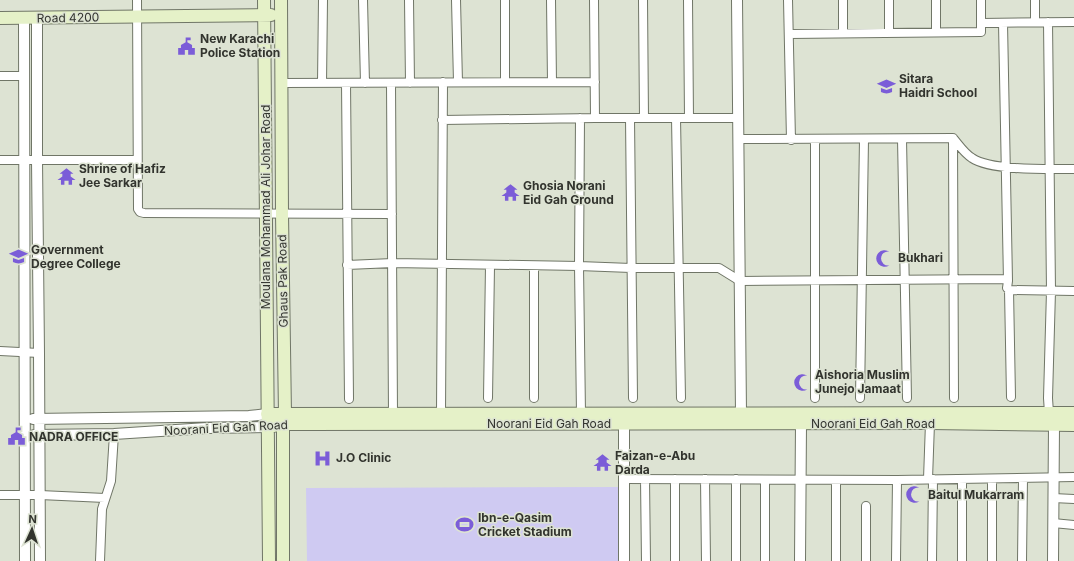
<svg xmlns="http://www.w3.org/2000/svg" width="1074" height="561" font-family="Inter,sans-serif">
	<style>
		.green { fill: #cfcaf2 }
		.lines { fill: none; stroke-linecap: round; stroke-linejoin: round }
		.minor-casing { stroke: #707667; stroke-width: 10 }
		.tertiary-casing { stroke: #707667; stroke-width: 12 }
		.secondary-casing { stroke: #707667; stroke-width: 14 }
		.minor { stroke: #fff; stroke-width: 8 }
		.tertiary { stroke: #fff; stroke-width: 10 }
		.secondary { stroke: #e5f1c8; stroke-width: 12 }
		.labels { text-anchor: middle; stroke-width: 3; stroke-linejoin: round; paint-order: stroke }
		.street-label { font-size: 12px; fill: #32342e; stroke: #dde3d3 }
		.poi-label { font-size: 12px; font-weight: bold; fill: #32342e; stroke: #dde3d3; text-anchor: start }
	</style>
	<rect width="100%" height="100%" fill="#dde3d3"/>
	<path class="green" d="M624,487V561H307L306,488Z"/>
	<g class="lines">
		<defs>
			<path id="minor" d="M137,0L138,209L140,212L144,213L392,214
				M363,0L365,83
				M409,0L410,83
				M456,0L458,82
				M505,0V82
				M551,0L552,82
				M594,0L595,118
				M643,0L644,118
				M688,0L689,118
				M788,0L791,140
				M843,0V33
				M889,0V33
				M936,0V32
				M1035,0V22
				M1048,22L1051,291L1048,398L1049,413
				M981,23L1074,22
				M1003,23L1008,281
				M789,34L981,32V0
				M0,76H25
				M281,83L595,82
				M322,83L323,0
				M346,83L349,399
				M391,83L393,415
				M580,118L579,266L581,414
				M630,118L633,398
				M676,118L681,398
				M442,120L595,118H738
				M953,138L954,398
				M738,139L953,138C959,145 964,153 972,158C991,171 1050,169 1074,169
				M902,139L907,398
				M815,140V398
				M0,160H137
				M347,265L393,263L579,266L631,268H719L740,281L1005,279L1008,281L1007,288L1009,290L1074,291
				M1009,290L1011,397
				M0,351L39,353
				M488,398L490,266
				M534,398V266
				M860,398L864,139
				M441,414L443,82
				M624,479L897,480L1074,477
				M645,479L646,561
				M675,479V561
				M705,479L706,561
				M736,479V561
				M928,479L930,423
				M765,480V561
				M0,495H40L105,498
				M1053,498L1074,499
				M866,506V561
				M1053,523L1074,525
				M100,561L102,509L111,481L114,434
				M836,561V480
				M896,561L897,480
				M932,561L933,479
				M962,561V479
				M992,561V479
				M1022,561L1023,478"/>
			<path id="tertiary" d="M737,0L741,413
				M24,18L25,561
				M37,18V160L39,353L40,561
				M1051,418L1054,426L1053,561
				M33,419L249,416L267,414
				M34,435L114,434L207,428L268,427
				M624,561V425
				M800,561L801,424"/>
			<path id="secondary" d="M264,0L269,561
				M281,0L282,214L285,414L283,424V561
				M0,18L271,15
				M267,414L1074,413
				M268,427L283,424H296L930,423L1074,425"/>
		</defs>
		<use href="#minor" class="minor-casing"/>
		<use href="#tertiary" class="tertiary-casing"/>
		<use href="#secondary" class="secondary-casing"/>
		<use href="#minor" class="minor"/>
		<use href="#tertiary" class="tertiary"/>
		<use href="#secondary" class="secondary"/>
	</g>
	<defs>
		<symbol id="civic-bare" viewBox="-9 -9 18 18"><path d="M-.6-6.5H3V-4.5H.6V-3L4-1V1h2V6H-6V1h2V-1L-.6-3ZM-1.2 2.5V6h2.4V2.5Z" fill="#7b5dd8" stroke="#dde3d3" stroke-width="2.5" paint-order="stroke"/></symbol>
		<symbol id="school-bare" viewBox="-9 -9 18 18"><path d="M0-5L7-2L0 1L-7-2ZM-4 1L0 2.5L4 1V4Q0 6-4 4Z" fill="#7b5dd8" stroke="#dde3d3" stroke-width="2.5" paint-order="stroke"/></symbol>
		<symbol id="temple-bare" viewBox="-9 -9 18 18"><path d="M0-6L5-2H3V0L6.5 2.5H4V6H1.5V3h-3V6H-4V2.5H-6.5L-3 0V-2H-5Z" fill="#7b5dd8" stroke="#dde3d3" stroke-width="2.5" paint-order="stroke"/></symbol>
		<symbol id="mosque-bare" viewBox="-9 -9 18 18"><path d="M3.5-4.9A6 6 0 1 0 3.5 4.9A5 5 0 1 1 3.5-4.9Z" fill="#7b5dd8" stroke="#dde3d3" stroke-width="2.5" paint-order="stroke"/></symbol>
		<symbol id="hospital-bare" viewBox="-9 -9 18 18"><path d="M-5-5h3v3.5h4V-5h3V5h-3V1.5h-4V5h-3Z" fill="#7b5dd8" stroke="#dde3d3" stroke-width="2.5" paint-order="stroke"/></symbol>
		<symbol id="stadium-bare" viewBox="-9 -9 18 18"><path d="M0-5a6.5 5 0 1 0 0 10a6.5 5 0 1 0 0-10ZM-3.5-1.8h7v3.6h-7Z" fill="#7b5dd8" stroke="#dde3d3" stroke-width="2.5" paint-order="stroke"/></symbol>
	</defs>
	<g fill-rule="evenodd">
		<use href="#civic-bare" x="174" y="34" width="25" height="25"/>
		<use href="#school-bare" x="874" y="74" width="25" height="25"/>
		<use href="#temple-bare" x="54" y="164" width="25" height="25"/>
		<use href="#temple-bare" x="498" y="180" width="25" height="25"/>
		<use href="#school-bare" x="6" y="244" width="25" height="25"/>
		<use href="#mosque-bare" x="872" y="246" width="25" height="25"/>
		<use href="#mosque-bare" x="790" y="370" width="25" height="25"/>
		<use href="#civic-bare" x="4" y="424" width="25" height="25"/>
		<use href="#hospital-bare" x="310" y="446" width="25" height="25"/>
		<use href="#temple-bare" x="590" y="450" width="25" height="25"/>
		<use href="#mosque-bare" x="902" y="482" width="25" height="25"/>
		<use href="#stadium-bare" x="452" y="512" width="25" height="25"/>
	</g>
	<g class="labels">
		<g class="street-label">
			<text transform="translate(68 18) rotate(-1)" y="4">Road 4200</text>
			<text transform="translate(266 207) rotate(-90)" y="4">Moulana Mohammad Ali Johar Road</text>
			<text transform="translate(283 281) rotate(-91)" y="4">Ghaus Pak Road</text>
			<text x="549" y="428">Noorani Eid Gah Road</text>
			<text x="873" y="428">Noorani Eid Gah Road</text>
			<text transform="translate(226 428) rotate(-3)" y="4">Noorani Eid Gah Road</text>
		</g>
		<g class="poi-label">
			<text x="200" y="43">New Karachi<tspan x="200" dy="14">Police Station</tspan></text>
			<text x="899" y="83">Sitara<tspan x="899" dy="14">Haidri School</tspan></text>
			<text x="79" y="173">Shrine of Hafiz<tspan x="79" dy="14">Jee Sarkar</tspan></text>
			<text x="523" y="190">Ghosia Norani<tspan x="523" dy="14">Eid Gah Ground</tspan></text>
			<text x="31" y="254">Government<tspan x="31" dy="14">Degree College</tspan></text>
			<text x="898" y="262">Bukhari</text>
			<text x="815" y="379">Aishoria Muslim<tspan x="815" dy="14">Junejo Jamaat</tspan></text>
			<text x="29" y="441">NADRA OFFICE</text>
			<text x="615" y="460">Faizan-e-Abu<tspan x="615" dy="14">Darda</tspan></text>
			<text x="336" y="462">J.O Clinic</text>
			<text x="928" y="499">Baitul Mukarram</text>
			<text x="478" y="522">Ibn-e-Qasim<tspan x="478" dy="14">Cricket Stadium</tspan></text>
		</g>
	</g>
	<g transform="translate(32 529) rotate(3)" stroke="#dde3d3" stroke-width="3" paint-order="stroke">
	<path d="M0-3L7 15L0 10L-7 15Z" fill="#32342e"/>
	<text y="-6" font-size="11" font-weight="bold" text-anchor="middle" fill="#32342e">N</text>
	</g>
</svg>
